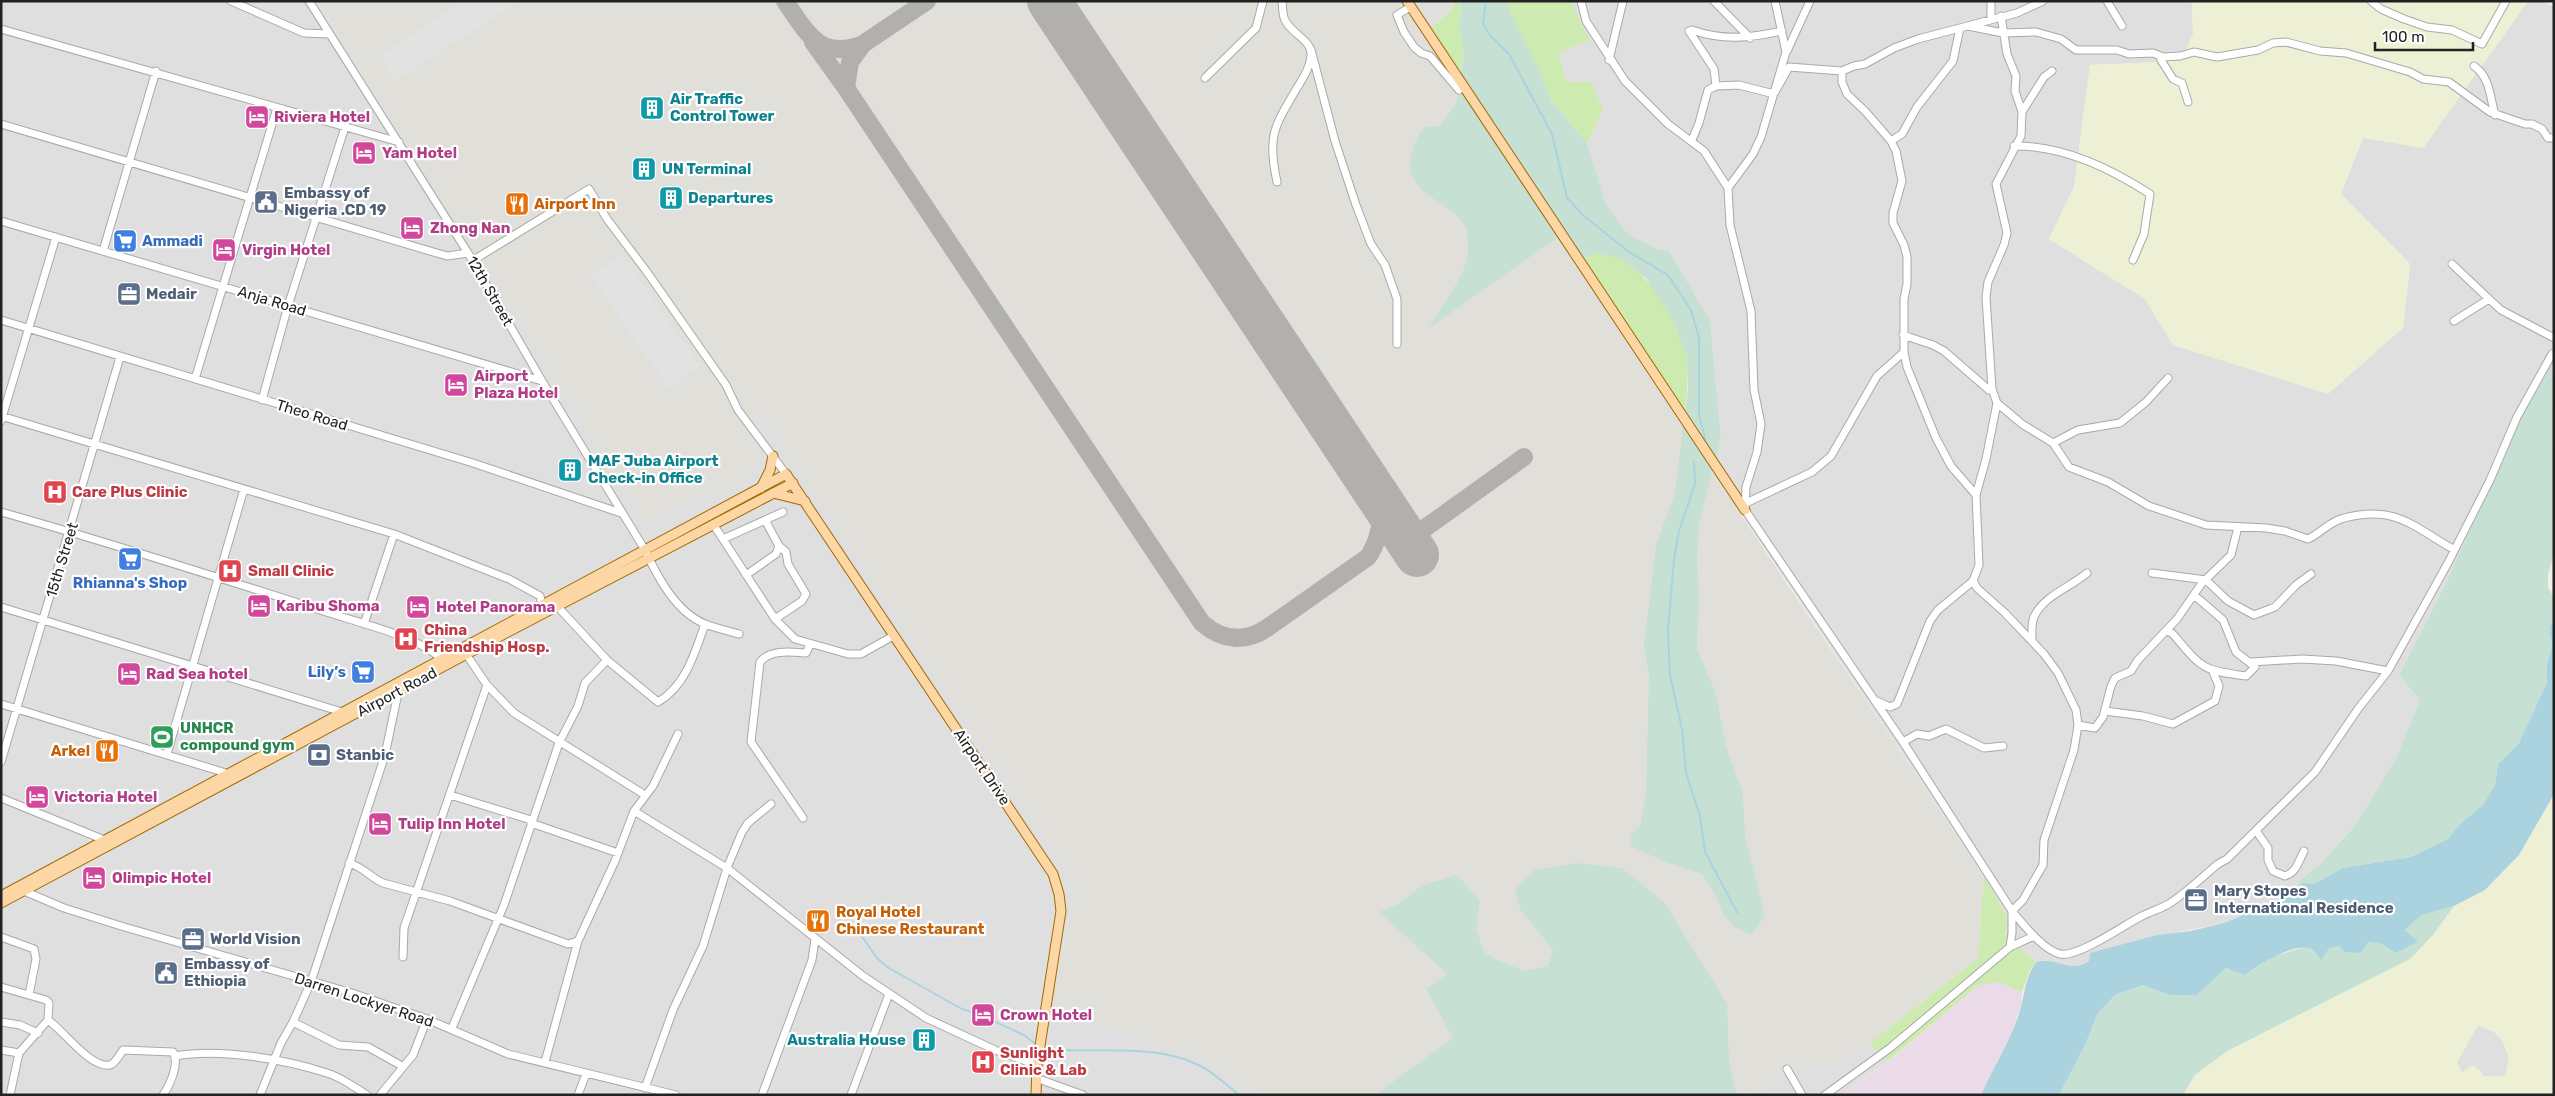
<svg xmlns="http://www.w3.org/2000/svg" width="2555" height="1096" font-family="Rubik,sans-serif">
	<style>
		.residential { fill: #e0dfdf }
		.industrial { fill: #ebdbe8 }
		.education { fill: #ffffe5 }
		.airport { fill: #e1dfda }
		.farmland { fill: #eef0d5; fill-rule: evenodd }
		.grass { fill: #cdebb0 }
		.wetland { fill: #c6e0d4 }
		.parking { fill: #e2e2e2 }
		.water { fill: #aad3df }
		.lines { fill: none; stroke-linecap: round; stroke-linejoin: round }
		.stream { stroke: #aad3df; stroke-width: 2 }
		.taxiway { stroke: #b1b0ac; stroke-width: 18 }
		.runway { stroke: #b1b0ac; stroke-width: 44 }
		.minor-casing { stroke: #a9a9a9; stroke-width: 9 }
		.major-casing { stroke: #a06b00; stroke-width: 11 }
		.minor { stroke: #fff; stroke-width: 7 }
		.major { stroke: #fcd6a4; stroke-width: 9 }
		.labels { text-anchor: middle; stroke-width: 4.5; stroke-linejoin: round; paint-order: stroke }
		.culture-label { font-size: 15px; font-weight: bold; fill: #0d838f; stroke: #fff; text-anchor: start }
		.hotel-label { font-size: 15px; font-weight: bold; fill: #b23c85; stroke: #fff; text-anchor: start }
		.service-label { font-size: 15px; font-weight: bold; fill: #4e5e75; stroke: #fff; text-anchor: start }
		.food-label { font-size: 15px; font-weight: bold; fill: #c56008; stroke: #fff; text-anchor: start }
		.shop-label { font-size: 15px; font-weight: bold; fill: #366cbe; stroke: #fff; text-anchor: start }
		.street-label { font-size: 15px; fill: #222; stroke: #fff }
		.health-label { font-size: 15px; font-weight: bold; fill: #be3a42; stroke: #fff; text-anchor: start }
		.leisure-label { font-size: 15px; font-weight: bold; fill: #27864d; stroke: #fff; text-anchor: start }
	</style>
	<rect width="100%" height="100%" fill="#f2efe9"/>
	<path class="residential" d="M1,1H317L348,50L360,65L358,69L480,258L758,458L746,430L762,413L1076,883L1049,1013L1135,1035L1186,1052L1234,1078L1256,1095H1Z
		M1401,1H1454L1452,9L1424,35Z
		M1574,1H2188L2192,4L2193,34L2182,61L2090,65L2074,187L2049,239L2145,299L2173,345L2328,393L2403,327L2410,264L2341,194L2363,137L2423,148L2528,1H2541L2554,7V344L2448,579L2399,675L2420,700L2396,758L2354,827L2319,865L2300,880L2295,891L2227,922L2145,939L2083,965L2074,966L2042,960L2036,962L2005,935L2008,919L1984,876L1712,470L1721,437L1710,320L1669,251L1657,249L1628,234L1605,202L1587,143L1603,111L1566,82L1559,52L1589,40L1571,3Z
		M2478,1025L2494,1031L2503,1041L2509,1058L2506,1076H2484L2480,1070L2462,1072L2457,1062Z
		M1869,1044L1888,1061L1841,1095H1753L1787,1069L1816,1067L1854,1056Z"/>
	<path class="industrial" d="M1998,981L2022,992L2021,1006L2011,1033L1981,1095H1841L1889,1061L1979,985Z"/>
	<path class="education" d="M49,479L67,484L61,506L43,501Z"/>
	<path class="airport" d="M317,1H1401L1787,584L1984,876L1978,958L1854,1056L1816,1067L1787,1069L1753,1095H1256L1234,1078L1186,1052L1135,1035L1049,1013L1076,883L762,414L746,430L758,458L754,472L647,522L358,69L360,65L348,50Z"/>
	<path class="farmland" d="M2188,1H2528L2423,148L2363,138L2341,194L2410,264L2403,328L2328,394L2173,345L2145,299L2049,239L2074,187L2090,65L2181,61L2193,34L2192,4Z
		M2554,794V1095H2183L2195,1075L2227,1051L2410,959L2433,935L2454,906L2485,890L2504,872L2519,855ZM2478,1025L2494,1032L2503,1041L2509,1058L2505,1076H2484L2474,1065L2462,1072L2457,1062Z"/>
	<path class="grass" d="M1454,1H1461L1459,31L1464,51L1458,86L1424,35L1452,9Z
		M1507,1H1574L1571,3L1590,40L1559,52L1566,82H1592L1603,111L1587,143L1552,102L1539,70L1509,10Z
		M1594,253C1602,255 1613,256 1621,259C1649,272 1684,330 1687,360C1689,382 1686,404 1683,426L1576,265Z
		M1984,876L2008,919L2005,935L2036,962L2030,970L2022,992L1998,982L1979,985L1888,1061L1869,1044L1978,958Z"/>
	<path class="wetland" d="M1461,1H1507L1509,10L1539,70L1552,102L1587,143L1605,202L1628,234L1657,249L1669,251L1710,320L1721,437L1699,524L1697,559L1699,595L1697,649L1715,691L1726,746L1743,794L1745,836L1765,916L1751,935L1733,926L1722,912L1715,894L1702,874L1665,862L1631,846V835L1640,826L1646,796L1649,676L1644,645L1656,545L1675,493L1688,388L1687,358L1674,322L1646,278L1621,259L1594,253L1576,264L1557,238L1429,328C1441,306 1468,274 1468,250C1468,244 1468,232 1466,227C1450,200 1402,193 1411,156C1414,143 1417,136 1426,126H1440L1456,104L1464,51L1459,31Z
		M2552,347L2554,552L2548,575V588L2554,597V618L2549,628L2552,646L2547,665V682L2519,743L2498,764L2495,785L2483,805L2460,824L2448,839L2409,857L2343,868L2314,884L2303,883L2295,891L2300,880L2319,865L2354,827L2396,758L2420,700L2399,675L2448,579Z
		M1576,863L1622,868L1665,903L1727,1004L1729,1062L1737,1095H1375L1453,1038L1426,989L1447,974L1379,912L1398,904L1423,885L1457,875L1480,900L1476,929L1484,952L1498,961L1525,971L1548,966L1553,950L1520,909L1515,890L1534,870Z
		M2454,906L2433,935L2410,959L2227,1051L2195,1075L2183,1095H2059L2085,1045L2098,1013L2115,995L2143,985L2169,995H2197L2226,968L2244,975L2275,956L2304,947L2313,950L2368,942L2382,944L2417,940L2405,930L2420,915Z"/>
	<path class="parking" d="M464,1H518L396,81L380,56Z
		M622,255L700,366L669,388L591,277Z"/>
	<path class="water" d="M2554,618V794L2519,855L2485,890L2454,906L2421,915L2405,930L2418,941L2396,953L2382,944L2368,942L2361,953L2345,952L2339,946L2329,948L2321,960C2319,957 2316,952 2313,950C2297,939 2258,966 2244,975L2226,968L2197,995H2169L2143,985L2115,995L2098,1013L2085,1045L2059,1095H1981C1993,1068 2008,1044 2018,1017C2025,997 2024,979 2036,962C2054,956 2072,974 2089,961L2090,953L2157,935L2191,931L2227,922L2295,891L2303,883L2314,884L2343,868L2410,857L2448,839L2460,824L2483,805L2495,785L2498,764L2519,743L2547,682V665L2552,646L2549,628Z"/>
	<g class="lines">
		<path class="stream" d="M1486,1L1483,24L1489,34L1509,54L1552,134L1567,198L1584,216L1629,252L1668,275L1691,310L1699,338V415L1707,445
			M1694,462L1695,484L1679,531L1674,559L1668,630L1670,675L1682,729L1686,773L1700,816L1705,852L1738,914
			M856,928L877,958L887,967L962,1009L978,1014L1024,1035L1037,1045
			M1045,1047L1057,1050C1106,1052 1165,1043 1209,1071C1219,1078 1229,1087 1239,1095"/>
		<path class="taxiway" d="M785,1C807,33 820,61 863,44
			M927,1L863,44L850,62L846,88L1202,623C1223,641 1245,643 1267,628L1368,557C1379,541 1382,524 1382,504
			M813,42L846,88
			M1407,541L1524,457"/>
		<path class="runway" d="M1049,1L1417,555"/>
		<defs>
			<path id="minor" d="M231,1L304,33L329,34
				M309,1L468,253L542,381L645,550C658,578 676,612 705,624C716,628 728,631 739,634
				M1581,1L1586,21L1625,81L1668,124L1704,151L1728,188
				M1714,1L1750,38
				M1775,1L1786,52L1761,137L1753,154L1728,188L1730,225L1751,311L1754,390L1761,424L1757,452L1746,487L1745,510L1903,742L2012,911V933L2010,947
				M1991,1V19
				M2107,1L2122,26
				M2371,1L2381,9L2404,19L2427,27L2452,30L2482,44L2506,1
				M1407,9L1397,15L1404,32L1414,47L1421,53L1430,56L1459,90
				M2001,16L2007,54L2016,76L2015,91L2022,112
				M1968,26L2003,33L2036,32L2061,39L2076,50H2117L2129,54L2153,53L2163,57L2180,56L2194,52L2217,57L2258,50L2273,43L2286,42L2320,51L2346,53L2410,72L2423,79L2449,82L2490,112L2525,124H2532L2542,129L2548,138H2554
				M1,29L399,142
				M1692,30C1723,41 1751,38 1782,31
				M1689,31L1714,69L1716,86L1739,85L1770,93L1775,92L1789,67L1842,71L1854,66L1865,64L1894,48L1918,39L2017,13L2043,1
				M1311,50L1335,141L1356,205L1371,244L1385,265L1397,299V344
				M1787,51L1810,1
				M1609,60L1623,1
				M2161,60L2173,79L2182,83L2188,102
				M2474,66C2490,77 2490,97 2495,115
				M1842,71V82L1847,94L1865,111L1891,141L1896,151L1902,181L1893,213V223L1904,245L1907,257V284L1904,299V352L1907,367L1936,438L1951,466L1976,495L1979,565L1973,581L1977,588L2005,613L2044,654L2058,673L2076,710L2078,725L2074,750L2044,840L2043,865L2023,900L2012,911C2023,924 2043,950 2060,954C2078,958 2125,924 2142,916C2150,912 2159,909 2167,905C2185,894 2202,877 2218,864L2227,859L2315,772L2358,709L2388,671L2449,561L2490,480L2517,417L2552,354
				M1205,78L1256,28L1263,1
				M1,124L447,256L468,253
				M1692,140L1699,123L1708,90L1716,86
				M1891,141L1902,134L1917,107L1953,61L1960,28
				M2014,146C2063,145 2110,168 2150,194L2144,234L2133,260
				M1277,182C1267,136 1274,127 1297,88C1303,78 1310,68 1311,56C1313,40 1291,34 1285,20C1282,15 1283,7 1282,1
				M1,221L542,381
				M103,251L156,71
				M472,261L589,189L607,219L647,272L726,385L738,410L786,474
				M2452,264L2489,299
				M1,320L473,463L621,513
				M2454,321L2489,299L2501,310L2554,338
				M1903,335L1933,345L1944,351L1989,390L1992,389L1997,403L2022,424L2053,443L2069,467L2108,482L2149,506L2206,525L2266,528L2285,531L2308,539C2321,533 2330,521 2344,518C2395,505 2411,525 2453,549
				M195,379L277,108
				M1992,389L1986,297L1988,282L2004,245L2007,233L1996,184L2021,136L2022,112L2044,77L2052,71
				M262,400L288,306L345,127
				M1,416L394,534L509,579L540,596L542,606
				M1,421L56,237
				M2053,443L2078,430L2120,423L2146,402L2168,378
				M1976,495L1986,459L1997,403
				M1746,503L1812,472L1831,456L1877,376L1904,352
				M1,512C108,542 214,576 320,610C352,621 419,636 441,659
				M765,520L779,546L786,552L788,564L806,594L802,601L775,619
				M713,524L775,619L795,639L848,654H861L893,636
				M723,539L783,512
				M2152,573L2206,580L2228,601L2254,615L2275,607L2296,585L2311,574
				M746,575L776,554L779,546
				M1,607L345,713
				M558,607L607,660L658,702C686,686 695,652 705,624
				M364,624L394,534
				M2166,631L2172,633C2202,668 2200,670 2246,676L2255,667L2236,652L2223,620L2194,595
				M2032,641C2032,634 2031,624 2034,617C2043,596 2071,587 2087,573
				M466,654L487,685L514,713L645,795
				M2251,662L2302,659L2336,661L2388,671
				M1877,701L1890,707L1897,704L1930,621L1938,610L1973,581
				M1,704L229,774
				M2105,711L2143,716L2173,724L2215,701L2219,686L2213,672
				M2078,725L2095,728L2103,717L2111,686L2115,678L2131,671L2138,660L2177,619L2202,583L2231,555L2238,527
				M1903,742L1917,734L1929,736L1946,729L1984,748L2003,746
				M167,754L244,489
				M1,762L120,357
				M450,795L531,820
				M1,798L107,841
				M634,811L727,868L863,976L926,1018L995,1050L1037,1065
				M803,818L751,742L760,662C770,649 792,652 806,653L810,645
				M531,823L618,853
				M2257,832L2268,848V860L2273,871L2285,876C2297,872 2298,862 2304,851
				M349,863C363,867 370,877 383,883L450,901L568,944L578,941L615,861L634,811L653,786L678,734
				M24,891L64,908L121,926L352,993L427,1019L508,1054L676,1095
				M1,937L34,949L36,959L29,995
				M403,957L404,928L487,685
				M1,987L46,1000L49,1003L48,1020L19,1053L10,1095
				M48,1020C63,1030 91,1069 110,1065C115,1064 120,1054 123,1050L173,1052C180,1063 170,1085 163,1095
				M1,1022L20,1025L38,1033
				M293,1022L339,1045L368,1047L402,1066
				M452,1028L504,905L559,743L578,706L585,683L607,660
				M1,1050L19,1053
				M175,1056C219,1048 284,1059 327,1073C341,1077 354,1087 367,1095
				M545,1062L578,941
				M1787,1069L1802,1095
				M1036,1078L1083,1095
				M645,1088L673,1010L703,946L727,868L742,832L748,823L771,804
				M260,1095L281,1043L293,1022L311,982L385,755L398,693
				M380,1095L413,1055L427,1019
				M578,1095L586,1074
				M762,1095L812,960L815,939
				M851,1095L889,994
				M1825,1095L1890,1048L2010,947L2034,936"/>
			<path id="major" d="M1407,1L1745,510
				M761,488L770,470L773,456
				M773,493L805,501
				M1,896L786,474L1053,874L1059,894L1061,911L1037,1065L1036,1095
				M1,903L506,633L793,483"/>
		</defs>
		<use href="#minor" class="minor-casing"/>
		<use href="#major" class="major-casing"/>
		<use href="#minor" class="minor"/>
		<use href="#major" class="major"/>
	</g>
	<defs>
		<symbol id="building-square" viewBox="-11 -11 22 22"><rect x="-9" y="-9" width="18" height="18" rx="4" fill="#0f9aa8" stroke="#fff"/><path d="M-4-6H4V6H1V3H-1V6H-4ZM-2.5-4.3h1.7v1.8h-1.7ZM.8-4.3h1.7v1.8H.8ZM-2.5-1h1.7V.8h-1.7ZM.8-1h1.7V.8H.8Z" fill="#fff"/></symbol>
		<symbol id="hotel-square" viewBox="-11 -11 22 22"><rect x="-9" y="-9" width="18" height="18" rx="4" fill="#d1479c" stroke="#fff"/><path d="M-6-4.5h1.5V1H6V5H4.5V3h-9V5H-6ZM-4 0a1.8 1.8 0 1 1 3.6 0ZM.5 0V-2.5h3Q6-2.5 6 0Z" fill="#fff"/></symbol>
		<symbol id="civic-square" viewBox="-11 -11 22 22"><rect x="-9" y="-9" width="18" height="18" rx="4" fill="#5c6f8a" stroke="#fff"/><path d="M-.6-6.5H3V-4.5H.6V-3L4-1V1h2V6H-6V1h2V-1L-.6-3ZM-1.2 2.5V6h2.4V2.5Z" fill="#fff"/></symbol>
		<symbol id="restaurant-square" viewBox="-11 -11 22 22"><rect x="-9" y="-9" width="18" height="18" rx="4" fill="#e8710a" stroke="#fff"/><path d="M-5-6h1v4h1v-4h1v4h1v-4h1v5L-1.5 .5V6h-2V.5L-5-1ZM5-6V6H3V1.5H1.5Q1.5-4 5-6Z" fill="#fff"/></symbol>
		<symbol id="supermarket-square" viewBox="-11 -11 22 22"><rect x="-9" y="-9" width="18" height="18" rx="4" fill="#3f7fe0" stroke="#fff"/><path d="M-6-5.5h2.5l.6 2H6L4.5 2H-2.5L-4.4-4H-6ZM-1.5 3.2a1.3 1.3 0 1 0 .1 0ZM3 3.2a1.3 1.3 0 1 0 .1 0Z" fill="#fff"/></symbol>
		<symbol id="office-square" viewBox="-11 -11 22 22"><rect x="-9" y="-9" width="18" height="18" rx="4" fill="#5c6f8a" stroke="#fff"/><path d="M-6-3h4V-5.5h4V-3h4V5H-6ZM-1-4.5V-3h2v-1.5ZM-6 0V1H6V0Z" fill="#fff"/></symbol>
		<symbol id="hospital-square" viewBox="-11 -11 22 22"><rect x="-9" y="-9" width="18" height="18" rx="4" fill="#e0444e" stroke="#fff"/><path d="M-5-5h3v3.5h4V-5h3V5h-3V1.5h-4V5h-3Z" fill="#fff"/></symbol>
		<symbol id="stadium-square" viewBox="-11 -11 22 22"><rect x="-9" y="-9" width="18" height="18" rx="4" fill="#2e9e5b" stroke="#fff"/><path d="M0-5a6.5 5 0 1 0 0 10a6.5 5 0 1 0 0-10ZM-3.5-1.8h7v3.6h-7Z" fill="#fff"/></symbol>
		<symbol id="bank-square" viewBox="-11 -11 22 22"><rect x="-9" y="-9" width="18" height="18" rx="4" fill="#5c6f8a" stroke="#fff"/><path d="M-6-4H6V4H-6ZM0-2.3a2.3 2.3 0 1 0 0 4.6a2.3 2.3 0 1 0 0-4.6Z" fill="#fff"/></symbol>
	</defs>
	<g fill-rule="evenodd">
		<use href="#building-square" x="638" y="94" width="28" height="28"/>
		<use href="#hotel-square" x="243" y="103" width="28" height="28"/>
		<use href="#hotel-square" x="350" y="139" width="28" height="28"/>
		<use href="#building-square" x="630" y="155" width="28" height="28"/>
		<use href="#building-square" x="657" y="184" width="28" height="28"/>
		<use href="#civic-square" x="252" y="188" width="28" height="28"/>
		<use href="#restaurant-square" x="503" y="190" width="28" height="28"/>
		<use href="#hotel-square" x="398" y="214" width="28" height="28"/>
		<use href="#supermarket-square" x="111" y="227" width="28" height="28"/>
		<use href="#hotel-square" x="210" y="236" width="28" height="28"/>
		<use href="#office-square" x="115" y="280" width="28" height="28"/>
		<use href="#hotel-square" x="442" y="371" width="28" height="28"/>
		<use href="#building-square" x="556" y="456" width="28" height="28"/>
		<use href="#hospital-square" x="41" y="478" width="28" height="28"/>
		<use href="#supermarket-square" x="116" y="545" width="28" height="28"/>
		<use href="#hospital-square" x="216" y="557" width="28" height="28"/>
		<use href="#hotel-square" x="245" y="592" width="28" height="28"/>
		<use href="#hotel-square" x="404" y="593" width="28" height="28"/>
		<use href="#hospital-square" x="392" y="625" width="28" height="28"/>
		<use href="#supermarket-square" x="349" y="658" width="28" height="28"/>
		<use href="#hotel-square" x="115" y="660" width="28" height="28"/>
		<use href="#stadium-square" x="148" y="723" width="28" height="28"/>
		<use href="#restaurant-square" x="93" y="737" width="28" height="28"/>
		<use href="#bank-square" x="305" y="741" width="28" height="28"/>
		<use href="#hotel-square" x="23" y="783" width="28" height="28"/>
		<use href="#hotel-square" x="366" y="810" width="28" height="28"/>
		<use href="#hotel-square" x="80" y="864" width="28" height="28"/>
		<use href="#office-square" x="2182" y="886" width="28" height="28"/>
		<use href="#restaurant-square" x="804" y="907" width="28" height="28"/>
		<use href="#office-square" x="179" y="925" width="28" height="28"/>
		<use href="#civic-square" x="152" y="959" width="28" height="28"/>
		<use href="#hotel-square" x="969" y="1001" width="28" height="28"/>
		<use href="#building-square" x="910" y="1026" width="28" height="28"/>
		<use href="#hospital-square" x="969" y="1048" width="28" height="28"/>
	</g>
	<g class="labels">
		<g class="culture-label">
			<text x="670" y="104">Air Traffic<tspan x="670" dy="17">Control Tower</tspan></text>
			<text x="662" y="174">UN Terminal</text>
			<text x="688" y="203">Departures</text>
			<text x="588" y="466">MAF Juba Airport<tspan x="588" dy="17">Check-in Office</tspan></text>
			<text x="906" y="1045" text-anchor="end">Australia House</text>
		</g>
		<g class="hotel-label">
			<text x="274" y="122">Riviera Hotel</text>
			<text x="382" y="158">Yam Hotel</text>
			<text x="430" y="233">Zhong Nan</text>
			<text x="242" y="255">Virgin Hotel</text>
			<text x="474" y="381">Airport<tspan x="474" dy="17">Plaza Hotel</tspan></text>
			<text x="276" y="611">Karibu Shoma</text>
			<text x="436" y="612">Hotel Panorama</text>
			<text x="146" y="679">Rad Sea hotel</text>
			<text x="54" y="802">Victoria Hotel</text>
			<text x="398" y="829">Tulip Inn Hotel</text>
			<text x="112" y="883">Olimpic Hotel</text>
			<text x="1000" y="1020">Crown Hotel</text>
		</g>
		<g class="service-label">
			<text x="284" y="198">Embassy of<tspan x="284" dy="17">Nigeria .CD 19</tspan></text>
			<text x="146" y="299">Medair</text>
			<text x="336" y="760">Stanbic</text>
			<text x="2214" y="896">Mary Stopes<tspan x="2214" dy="17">International Residence</tspan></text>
			<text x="210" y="944">World Vision</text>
			<text x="184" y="969">Embassy of<tspan x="184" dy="17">Ethiopia</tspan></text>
		</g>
		<g class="food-label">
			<text x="534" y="209">Airport Inn</text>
			<text x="90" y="756" text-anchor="end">Arkel</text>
			<text x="836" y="917">Royal Hotel<tspan x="836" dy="17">Chinese Restaurant</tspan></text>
		</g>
		<g class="shop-label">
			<text x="142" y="246">Ammadi</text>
			<text x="130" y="588" text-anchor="middle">Rhianna's Shop</text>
			<text x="346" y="677" text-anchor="end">Lily’s</text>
		</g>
		<g class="street-label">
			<text transform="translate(490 291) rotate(60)" y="5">12th Street</text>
			<text transform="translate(272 301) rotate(17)" y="5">Anja Road</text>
			<text transform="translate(312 415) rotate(17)" y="5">Theo Road</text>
			<text transform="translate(62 560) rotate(-73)" y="5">15th Street</text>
			<text transform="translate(397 692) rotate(-28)" y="5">Airport Road</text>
			<text transform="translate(982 767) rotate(56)" y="5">Airport Drive</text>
			<text transform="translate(364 1000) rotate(18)" y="5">Darren Lockyer Road</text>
		</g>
		<g class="health-label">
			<text x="72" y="497">Care Plus Clinic</text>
			<text x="248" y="576">Small Clinic</text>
			<text x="424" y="635">China<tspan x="424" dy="17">Friendship Hosp.</tspan></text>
			<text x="1000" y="1058">Sunlight<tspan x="1000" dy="17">Clinic &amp; Lab</tspan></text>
		</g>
		<g class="leisure-label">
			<text x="180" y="733">UNHCR<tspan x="180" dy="17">compound gym</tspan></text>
		</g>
	</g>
	<rect width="2555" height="1096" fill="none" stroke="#222222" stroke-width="5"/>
	<path d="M2375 42v8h98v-8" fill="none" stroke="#222222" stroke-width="2.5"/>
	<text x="2382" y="42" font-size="15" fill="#222222" stroke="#ffffff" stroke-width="4" paint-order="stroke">100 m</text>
</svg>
